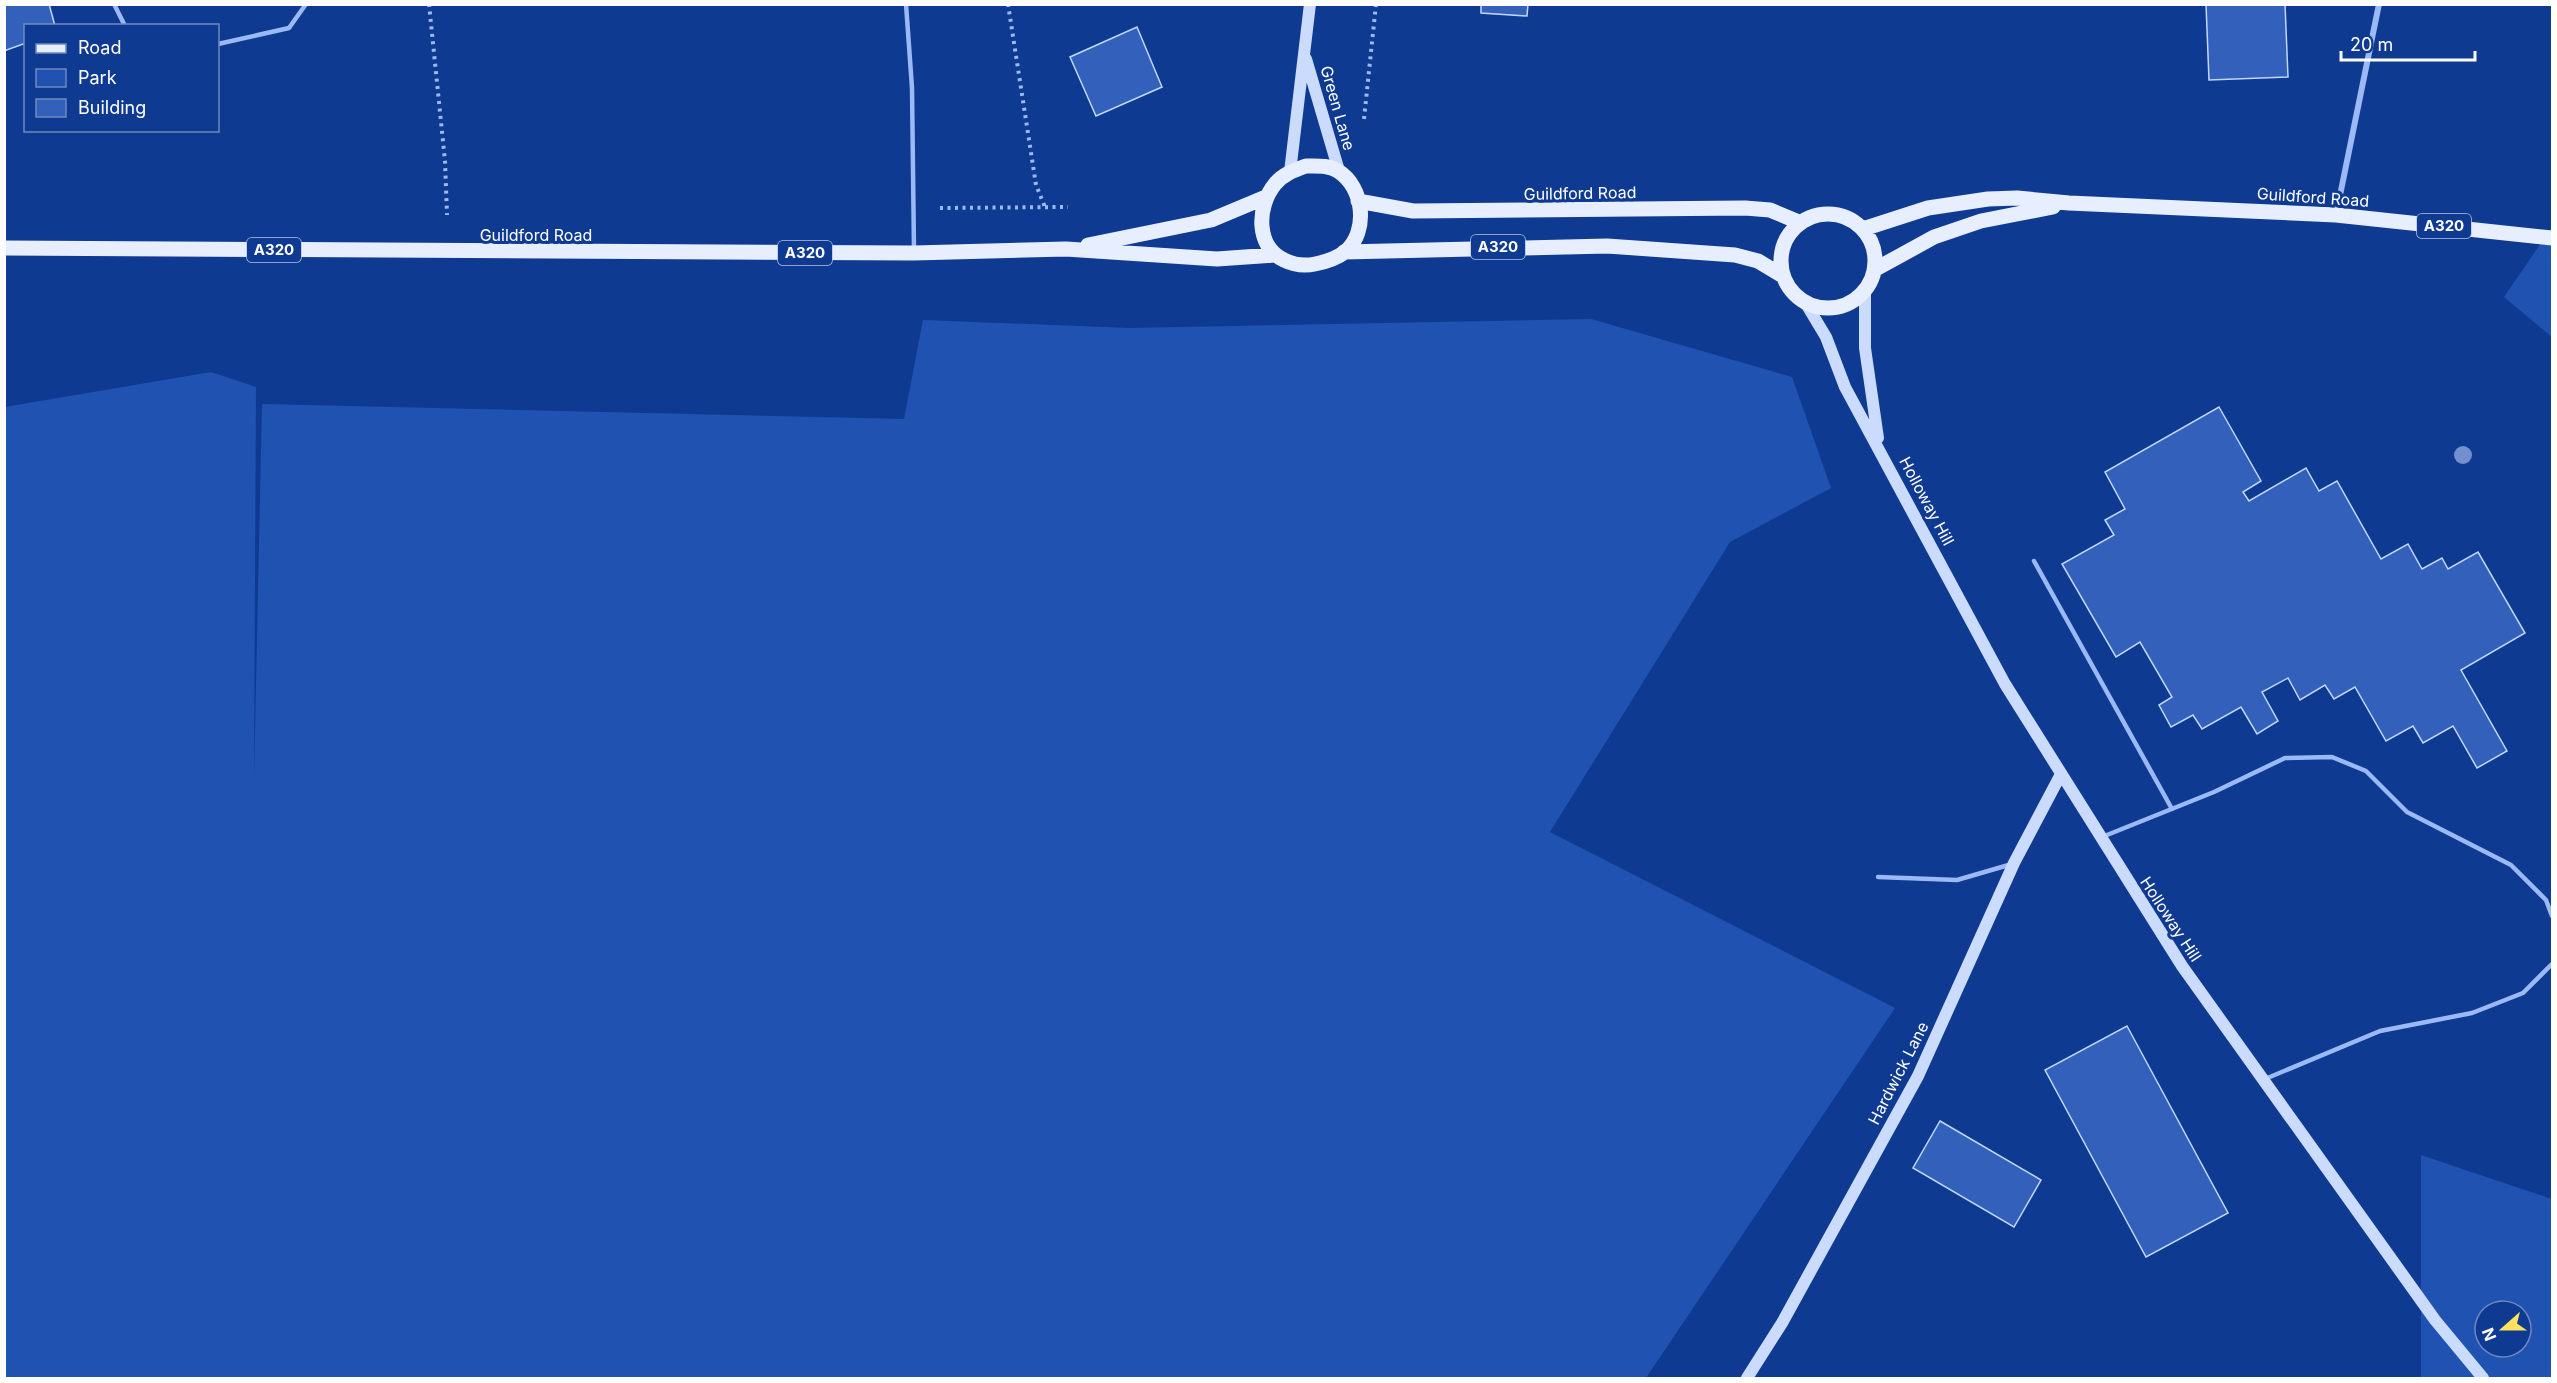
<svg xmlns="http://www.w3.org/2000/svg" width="2557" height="1383" font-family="Inter,sans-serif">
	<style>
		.green { fill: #2052b2; fill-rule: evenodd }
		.building { fill: #3360ba; stroke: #c2d7fe; stroke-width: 1.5 }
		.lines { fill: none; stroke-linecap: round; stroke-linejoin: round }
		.path { stroke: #9bb9f4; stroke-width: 4; stroke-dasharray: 3 4.5; stroke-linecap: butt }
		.lane { stroke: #9bb9f4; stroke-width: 4.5 }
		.street { stroke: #9bb9f4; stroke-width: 6 }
		.secondary { stroke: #cadbfd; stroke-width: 12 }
		.primary { stroke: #e7eeff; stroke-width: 15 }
		.tree { fill: #7190cd }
		.labels { text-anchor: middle; stroke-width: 6; stroke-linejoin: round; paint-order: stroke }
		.shield { fill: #0f3a92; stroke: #b7c4de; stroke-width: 1.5 }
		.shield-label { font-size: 15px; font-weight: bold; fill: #fff }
		.street-label { font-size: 16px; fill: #fff; stroke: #0f3a92 }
	</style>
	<rect width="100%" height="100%" fill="#0f3a92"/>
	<path class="green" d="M2552,227V337L2504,297Z
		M1591,319L1792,377L1831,488L1730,542L1550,832L1895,1008L1646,1378H5V407L211,372L256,387L254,778L262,404L904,419L923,320L1129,328Z
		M2421,1155L2552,1199V1378H2421ZM2485,1311H2521V1347H2485Z"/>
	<path class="building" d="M4,4H49L55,26H26V43L4,51Z
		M1481,4H1528L1527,16L1481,13Z
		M2206,4H2285L2288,77L2209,80Z
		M1137,27L1162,87L1096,116L1070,57Z
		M2219,407L2261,481L2243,492L2249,501L2306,468L2319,491L2337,481L2381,559L2408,544L2422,569L2442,558L2448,569L2478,552L2525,633L2461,670L2507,751L2477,768L2453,726L2423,743L2413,726L2386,741L2355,687L2334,699L2325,685L2300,700L2288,678L2262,692L2278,721L2257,734L2241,707L2202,729L2193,715L2171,727L2159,705L2172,697L2140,642L2116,657L2062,564L2114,535L2105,520L2125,509L2105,472Z
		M2127,1026L2228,1213L2146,1257L2045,1070Z
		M1940,1121L2041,1180L2014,1227L1913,1168Z"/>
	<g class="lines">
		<path class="path" d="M429,4L445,161L447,215
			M1008,4L1036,185L1045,207
			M1364,119L1376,4
			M940,208L1068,207"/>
		<path class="lane" d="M114,4L125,26
			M906,4L912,88L914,251
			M218,44L289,28L306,4
			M2034,561L2172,809
			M2102,837L2214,792L2285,758L2332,757L2366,771L2407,812L2511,865L2546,900L2552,916
			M1878,877L1957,880L2012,864
			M2265,1079L2380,1031L2472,1013L2523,993L2552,964"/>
		<path class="street" d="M2336,215L2379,4"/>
		<path class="secondary" d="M1306,59L1339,171
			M1290,172L1310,4
			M1865,290V348L1878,438
			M1805,302L1826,337L1845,387L2005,684L2182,966L2435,1320L2483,1378
			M1747,1378L1782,1323L1918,1076L2014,863L2061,774"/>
		<path class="primary" d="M1306,166C1317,166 1329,165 1338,171C1364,187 1369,232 1345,252C1337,258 1325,262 1315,264C1305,266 1294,265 1284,260C1255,246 1257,206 1275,184C1283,174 1295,170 1306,166Z
			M1358,201L1413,211L1745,208L1770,210L1801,223
			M1781 261a47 47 0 1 1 94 0a47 47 0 1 1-94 0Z
			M1863,229L1928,208L1988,199L2017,198L2069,203L2336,215L2552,238
			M1088,245L1211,220L1266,197
			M4,248L914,253L1066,249L1217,259L1274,255
			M1344,252L1607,246L1735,255L1758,261L1783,276
			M1874,270L1934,237L1981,221L2053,207"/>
	</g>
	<circle class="tree" cx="2463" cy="455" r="9"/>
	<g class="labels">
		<g class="shield">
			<rect x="2417" y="214" width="54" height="24" rx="4.5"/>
			<rect x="1471" y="235" width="54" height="24" rx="4.5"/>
			<rect x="247" y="238" width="54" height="24" rx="4.5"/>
			<rect x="778" y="241" width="54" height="24" rx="4.5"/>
		</g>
		<g class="shield-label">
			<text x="2444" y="231">A320</text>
			<text x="1498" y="252">A320</text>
			<text x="274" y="255">A320</text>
			<text x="805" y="258">A320</text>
		</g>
		<g class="street-label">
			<text transform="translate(1338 108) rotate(74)" y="6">Green Lane</text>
			<text transform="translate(1580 193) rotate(-1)" y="6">Guildford Road</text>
			<text transform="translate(2313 197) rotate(4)" y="6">Guildford Road</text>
			<text x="536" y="241">Guildford Road</text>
			<text transform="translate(1927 501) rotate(62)" y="6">Holloway Hill</text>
			<text transform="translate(2171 919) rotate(57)" y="6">Holloway Hill</text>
			<text transform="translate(1898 1073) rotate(-63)" y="6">Hardwick Lane</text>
		</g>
	</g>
	<rect width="2557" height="1383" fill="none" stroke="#ffffff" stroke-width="12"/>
	<rect x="24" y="24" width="195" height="108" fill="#0f3a92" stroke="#6f89be" stroke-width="1.5"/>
	<rect x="36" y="44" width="30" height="9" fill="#e7eeff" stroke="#6f89be" stroke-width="1.5"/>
	<text x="78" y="54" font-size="18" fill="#ffffff">Road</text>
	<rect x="36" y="69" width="30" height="18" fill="#2052b2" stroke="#6f89be" stroke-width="1.5"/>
	<text x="78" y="84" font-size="18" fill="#ffffff">Park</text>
	<rect x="36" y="99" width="30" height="18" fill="#3360ba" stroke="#6f89be" stroke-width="1.5"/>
	<text x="78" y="114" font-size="18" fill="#ffffff">Building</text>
	<g transform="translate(2503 1329) rotate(249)"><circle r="28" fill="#0f3a92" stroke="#6f89be" stroke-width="1.5"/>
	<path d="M0-4.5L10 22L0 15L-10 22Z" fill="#ffe25d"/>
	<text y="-9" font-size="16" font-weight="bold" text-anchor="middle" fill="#ffffff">N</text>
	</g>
	<path d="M2341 51v9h134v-9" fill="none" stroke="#ffffff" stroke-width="3"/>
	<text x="2350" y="51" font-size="18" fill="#ffffff" stroke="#0f3a92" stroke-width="4.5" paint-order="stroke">20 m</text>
</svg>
